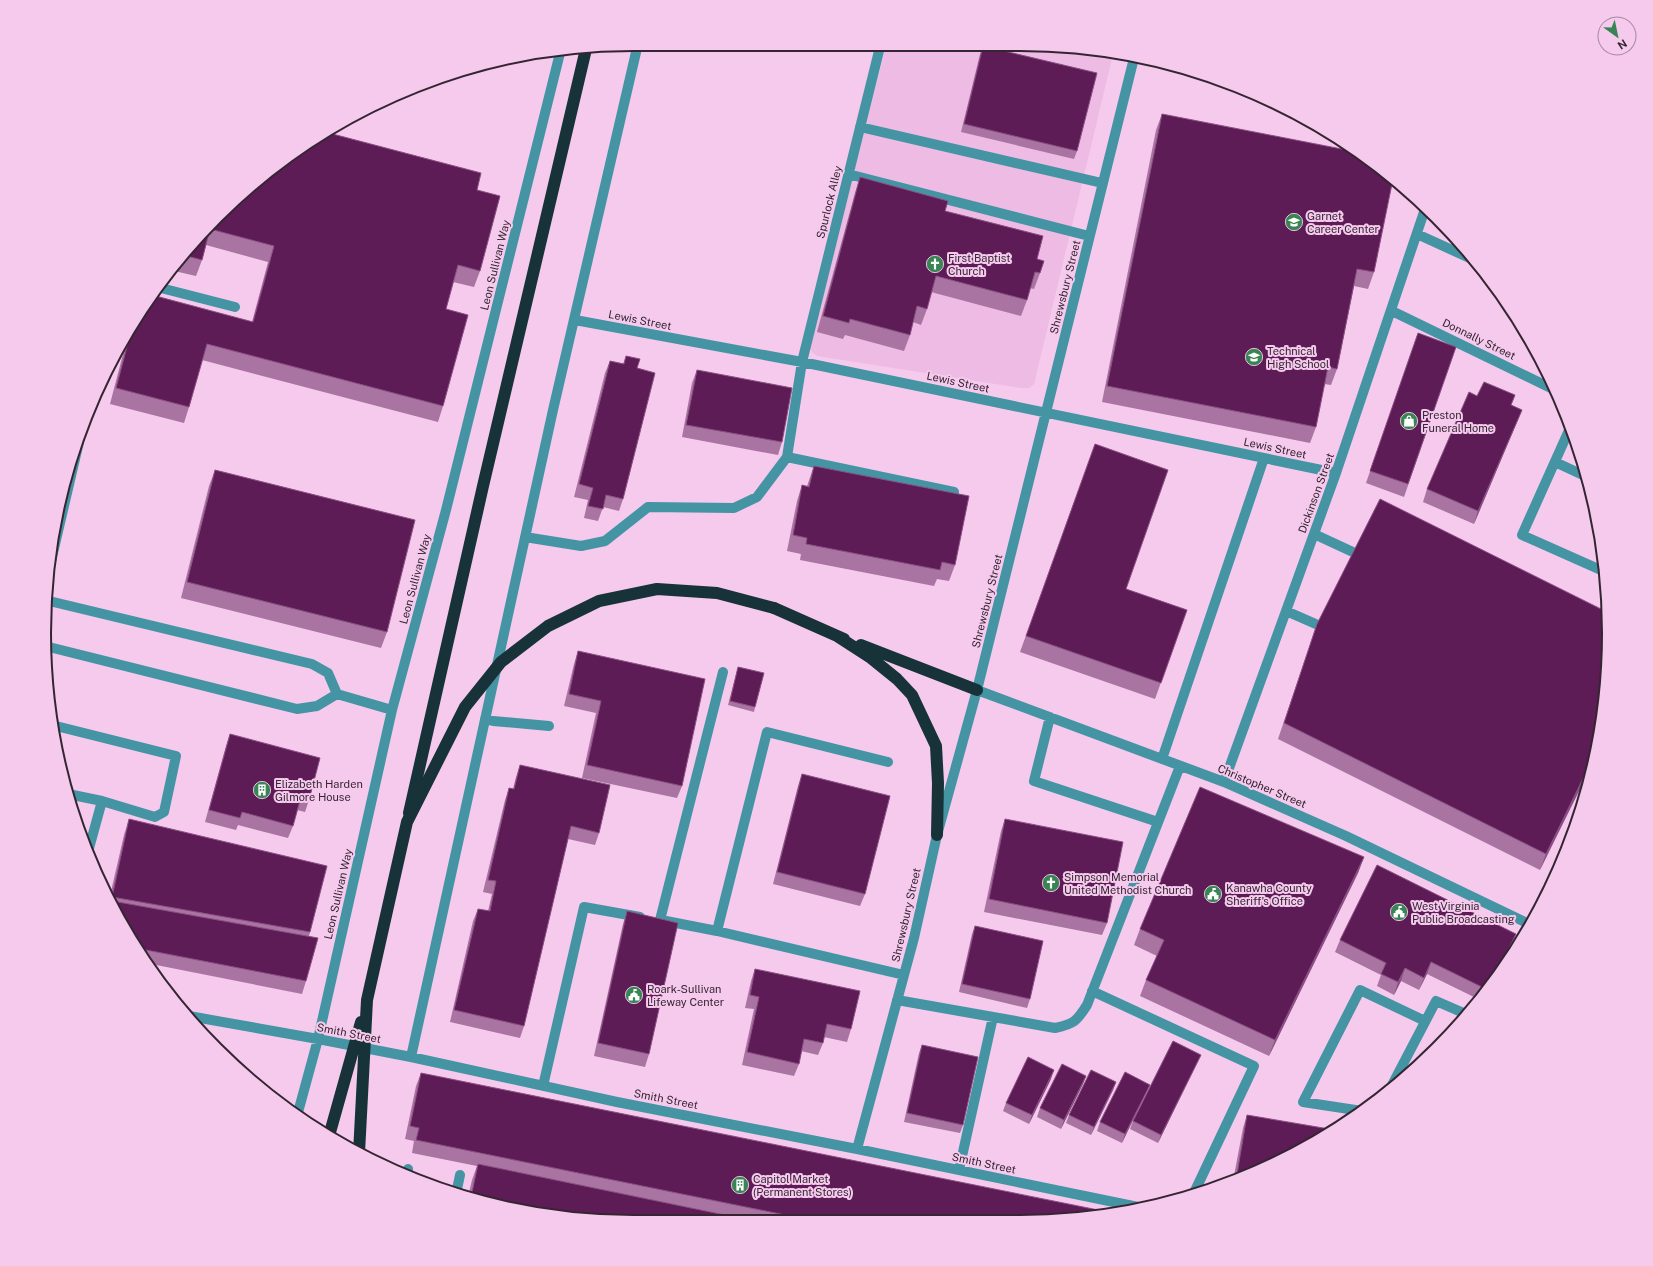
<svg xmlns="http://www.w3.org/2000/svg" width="1653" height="1266" font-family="'Public Sans',sans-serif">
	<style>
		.built { fill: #edbbe3 }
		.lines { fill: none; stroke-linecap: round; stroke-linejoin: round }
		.minor { stroke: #4594a4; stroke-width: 10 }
		.highway { stroke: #173339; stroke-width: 12 }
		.highway-bridge { stroke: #173339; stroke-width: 12 }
		.wall { fill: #a973a2 }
		.shaded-wall { fill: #8b5083 }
		.building { fill: #5d1c56; stroke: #8b5083 }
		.labels { text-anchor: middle; stroke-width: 4; stroke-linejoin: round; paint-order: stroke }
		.street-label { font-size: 11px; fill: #352532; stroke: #f5caed }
		.poi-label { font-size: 11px; fill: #352532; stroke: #f5caed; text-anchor: start }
		.rim { fill: none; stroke: #352532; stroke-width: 2 }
	</style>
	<rect width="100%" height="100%" fill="#f5caed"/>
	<path class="built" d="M1058,45L1113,54L1034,384L1029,388H1021L817,356L812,352L810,349V345L886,47Z"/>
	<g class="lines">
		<path class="minor" d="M880,47L802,362L787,457L954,492
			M860,127L1102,183
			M848,174L1089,236
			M1417,234L1474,260
			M157,287L235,307
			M1392,311L1555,390
			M575,320L802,362L1336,473
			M1570,428L1522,535L1603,571
			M1555,462L1585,476
			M1314,534L1355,553
			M525,537L581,546L605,541L648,507L734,508L757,497L787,457
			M48,574L82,429
			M45,600L312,664L328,673L337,694
			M1286,611L1318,625
			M45,646L297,709L317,706L337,694L392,710
			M977,690L1224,782L1346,836L1529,924
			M1050,717L1034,781L1158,822
			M485,719L493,721L549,726
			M52,725L176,756L164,812L155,817L102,801L88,852
			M1162,759L1264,458
			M1224,782L1336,473L1425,209
			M68,794L102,801
			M660,920L723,672
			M666,921L717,931L904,975
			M717,931L767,732L888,762
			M1092,991L1254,1066L1193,1195
			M897,1000L1055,1028C1074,1024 1077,1021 1087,1005L1180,766
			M189,1016L318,1039L411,1057L617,1102L857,1149L1138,1207
			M411,1057L553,410L637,48
			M543,1086L584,907L640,917
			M1391,1087L1436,1001L1466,1014
			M1362,1111L1303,1102L1360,990L1425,1021
			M297,1116L318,1039L392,710L446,510L561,49
			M857,1149L914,938L937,835L977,690L1134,58
			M959,1170L993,1017
			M407,1175L408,1169
			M456,1194L460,1175"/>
		<path class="highway" d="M774,608L844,639
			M837,636L871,658L897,679L912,695L936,746L938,783L937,835
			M861,645L977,690
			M409,813L483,486L586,49"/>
		<path class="highway-bridge" d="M329,1136L361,1022
			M359,1153L367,1000L407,822L465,707L501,662L548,626L599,601L657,589L717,593L774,608"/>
	</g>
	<path class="wall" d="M983,46L1077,151L1074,159L961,132L980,54Z
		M1162,114L1374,272L1368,289L1354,286L1337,369L1331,385L1324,384L1316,427L1310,443L1102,402L1156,130Z
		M860,177L945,211L1037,259L1040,273L1034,289L1030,288L1027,300L1021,316L931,292L927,309L921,325L913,322L910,335L904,351L845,335L843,339L817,332L855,193Z
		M477,190L480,271L474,287L453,282L446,309L443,406L438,422L202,360L189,407L184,423L110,404L130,327L152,295L252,322L268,262L206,245L202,260L196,276L170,270L216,217Z
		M1418,333L1456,347L1404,497L1366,483Z
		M626,356L637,368L623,499L619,511L603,507L598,521L584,518L588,500L574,497L605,373L610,361L623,364Z
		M697,370L782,442L778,455L682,437L692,383Z
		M1515,395L1511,405L1522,410L1517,422L1474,524L1423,502L1427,489L1477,396Z
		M1095,444L1126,589L1187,610L1155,699L1020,652Z
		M814,466L955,565L949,581L937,579L934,586L800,560L801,554L787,551L797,501L802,485L807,486Z
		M215,470L387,632L381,648L181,598L209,486Z
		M1317,624L1598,748L1540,870L1278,739Z
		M578,651L682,786L677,798L582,778L596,713L564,706L574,664Z
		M738,667L755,707L754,712L728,705Z
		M230,734L309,800L305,812L297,810L293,826L288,838L238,825L236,830L205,822L226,746Z
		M520,765L599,833L595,845L568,839L524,1026L520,1038L450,1022L473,921L478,909L488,911L492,894L483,892L505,800L509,788L513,789L516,777Z
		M802,774L865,894L860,906L773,884L798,786Z
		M129,819L310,932L309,936L306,981L302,994L146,963L143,960L109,900L124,835Z
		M1005,819L1107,923L1102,935L984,912L1001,831Z
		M1364,857L1358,873L1269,1056L1140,996L1146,980L1157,956L1134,945L1140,929Z
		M627,911L649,1054L645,1067L594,1056L623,924Z
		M975,926L1030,999L1027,1008L959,992L972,934Z
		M1340,940L1511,946L1496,977L1478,999L1427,974L1419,990L1401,981L1394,995L1377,986L1381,975L1335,952Z
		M755,969L851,1029L847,1042L824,1037L823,1043L818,1055L801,1051L799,1064L794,1076L742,1065L754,1009L745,1008L751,981Z
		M922,1045L963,1125L960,1133L904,1122L919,1053Z
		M1197,1063L1158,1143L1130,1129L1133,1121Z
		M421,1073L1097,1217L633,1222L556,1217L468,1197L472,1180L477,1166L412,1153L414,1141L405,1139L416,1086Z
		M1086,1076L1083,1084L1061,1129L1037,1117L1040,1108Z
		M1051,1079L1029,1124L1003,1111L1006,1103Z
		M1116,1082L1113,1090L1091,1135L1066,1123L1069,1115Z
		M1146,1093L1122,1143L1097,1131L1100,1122Z
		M1247,1115L1281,1161L1233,1181L1243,1128Z"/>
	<path class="shaded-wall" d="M1522,410L1517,422L1474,524L1478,511Z
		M1596,752L1593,763L1540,870L1546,854Z
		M1364,857L1358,873L1269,1056L1275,1040Z
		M1516,934L1511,946L1496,977L1492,982Z
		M1431,962L1427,974L1419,990L1424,978Z
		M1405,968L1401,981L1394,995L1398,982Z
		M1201,1055L1197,1063L1158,1143L1161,1135Z
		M1054,1070L1051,1079L1029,1124L1032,1115Z
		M1086,1076L1083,1084L1061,1129L1064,1120Z
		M1116,1082L1113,1090L1091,1135L1094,1127Z
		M1150,1085L1146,1093L1122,1143L1125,1134Z"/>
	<path class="building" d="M983,46L1097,73L1077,151L964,124Z
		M1162,114L1357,152L1378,166L1393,179L1374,272L1357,269L1337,369L1328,367L1316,427L1107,386Z
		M325,132L481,173L477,190L500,196L480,271L458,265L446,309L468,315L443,406L207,344L189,407L116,388L133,324L152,295L253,322L274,246L210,229L202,260L183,255L216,217L274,166Z
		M860,177L948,201L945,211L1043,236L1037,259L1044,261L1040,273L1035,272L1027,300L936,276L927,309L917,306L910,335L850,319L849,323L823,316Z
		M1418,333L1456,347L1408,484L1370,471Z
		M626,356L640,359L637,368L655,373L623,499L606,495L603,509L588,506L593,488L579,484L610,361L624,364Z
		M697,370L792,388L782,442L686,425Z
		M1484,382L1515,395L1511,405L1522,410L1478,511L1427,489L1469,392L1477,396Z
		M1095,444L1168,470L1126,589L1187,610L1161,683L1026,636Z
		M814,466L969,496L955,565L942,562L940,570L806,544L807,538L793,535L802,485L809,487Z
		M215,470L415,520L387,632L187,582Z
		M1380,499L1607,612L1609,633L1598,748L1596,752L1546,854L1284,723L1317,624Z
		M578,651L705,679L682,786L587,765L601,701L569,694Z
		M738,667L764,673L755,707L730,701Z
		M230,734L320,758L309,800L301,797L293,826L242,812L240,818L209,810Z
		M520,765L610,785L599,833L571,826L524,1026L454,1010L478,909L490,911L496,881L488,880L509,788L514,789Z
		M802,774L890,796L865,894L777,872Z
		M1200,787L1364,857L1275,1040L1146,980L1164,940L1140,929Z
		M129,819L327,866L310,932L112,897Z
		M1005,819L1123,842L1107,923L989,899Z
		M1377,865L1516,934L1492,982L1486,989L1431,962L1424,978L1405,968L1398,982L1381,974L1386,963L1340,940Z
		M118,902L318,938L306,981L136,948L115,911Z
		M627,911L678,923L649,1054L598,1043Z
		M975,926L1043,941L1030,999L962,984Z
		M755,969L860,991L851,1029L827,1024L823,1043L804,1039L799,1064L747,1052L759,997L750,995Z
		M1173,1041L1201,1055L1161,1135L1133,1121Z
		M922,1045L978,1057L963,1125L907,1113Z
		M1028,1057L1054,1070L1032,1115L1006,1103Z
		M1062,1064L1086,1076L1064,1120L1040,1108Z
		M1091,1070L1116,1082L1094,1127L1069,1115Z
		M1125,1072L1150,1085L1125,1134L1100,1122Z
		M421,1073L1113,1213L1097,1217L810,1220L416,1140L419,1128L410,1126Z
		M1247,1115L1335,1130L1281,1161L1236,1180Z
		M478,1164L754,1221L633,1222L556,1217L471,1197Z"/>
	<defs>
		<symbol id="school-disc" viewBox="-11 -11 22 22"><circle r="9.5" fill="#388452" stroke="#f5caed"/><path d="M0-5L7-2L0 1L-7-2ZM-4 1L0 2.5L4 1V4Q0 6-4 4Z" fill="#fff"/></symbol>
		<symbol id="church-disc" viewBox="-11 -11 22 22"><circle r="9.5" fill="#388452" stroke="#f5caed"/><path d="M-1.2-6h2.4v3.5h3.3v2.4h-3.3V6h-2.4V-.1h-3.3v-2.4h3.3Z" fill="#fff"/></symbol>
		<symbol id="shop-disc" viewBox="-11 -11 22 22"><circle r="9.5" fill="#388452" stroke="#f5caed"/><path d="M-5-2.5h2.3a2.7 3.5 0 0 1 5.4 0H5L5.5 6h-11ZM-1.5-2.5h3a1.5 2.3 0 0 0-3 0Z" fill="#fff"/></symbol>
		<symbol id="building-disc" viewBox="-11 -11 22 22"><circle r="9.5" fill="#388452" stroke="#f5caed"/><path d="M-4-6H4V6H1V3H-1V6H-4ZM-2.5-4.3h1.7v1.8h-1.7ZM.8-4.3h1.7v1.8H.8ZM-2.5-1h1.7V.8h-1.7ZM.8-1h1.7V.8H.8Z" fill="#fff"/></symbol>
		<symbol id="civic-disc" viewBox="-11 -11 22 22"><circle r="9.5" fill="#388452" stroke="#f5caed"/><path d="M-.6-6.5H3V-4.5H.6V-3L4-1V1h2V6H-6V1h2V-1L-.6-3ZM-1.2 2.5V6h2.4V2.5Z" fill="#fff"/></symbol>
	</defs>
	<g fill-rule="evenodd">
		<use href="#school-disc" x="1284" y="212" width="20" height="20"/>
		<use href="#church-disc" x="925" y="254" width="20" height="20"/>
		<use href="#school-disc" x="1244" y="347" width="20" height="20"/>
		<use href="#shop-disc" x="1399" y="411" width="20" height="20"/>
		<use href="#building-disc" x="252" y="780" width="20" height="20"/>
		<use href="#church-disc" x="1041" y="873" width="20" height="20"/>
		<use href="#civic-disc" x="1203" y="884" width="20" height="20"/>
		<use href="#civic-disc" x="1389" y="902" width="20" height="20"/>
		<use href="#civic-disc" x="624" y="985" width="20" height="20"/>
		<use href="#building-disc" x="730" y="1175" width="20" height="20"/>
	</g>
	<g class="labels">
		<g class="street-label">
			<text transform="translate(829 202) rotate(-76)" y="4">Spurlock Alley</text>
			<text transform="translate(495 265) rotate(-76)" y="4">Leon Sullivan Way</text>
			<text transform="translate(1065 287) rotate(-76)" y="4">Shrewsbury Street</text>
			<text transform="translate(640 320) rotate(11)" y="4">Lewis Street</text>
			<text transform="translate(1479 339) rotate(26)" y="4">Donnally Street</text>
			<text transform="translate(958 382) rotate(12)" y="4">Lewis Street</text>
			<text transform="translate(1275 448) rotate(12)" y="4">Lewis Street</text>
			<text transform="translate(1316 493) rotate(-70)" y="4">Dickinson Street</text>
			<text transform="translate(415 579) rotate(-75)" y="4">Leon Sullivan Way</text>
			<text transform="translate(987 601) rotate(-76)" y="4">Shrewsbury Street</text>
			<text transform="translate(1262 786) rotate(23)" y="4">Christopher Street</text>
			<text transform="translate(338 894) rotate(-77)" y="4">Leon Sullivan Way</text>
			<text transform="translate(906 915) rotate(-77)" y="4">Shrewsbury Street</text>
			<text transform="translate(349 1033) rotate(11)" y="4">Smith Street</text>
			<text transform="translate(666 1099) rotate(11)" y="4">Smith Street</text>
			<text transform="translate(984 1163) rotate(12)" y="4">Smith Street</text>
		</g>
		<g class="poi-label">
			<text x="1307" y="220">Garnet<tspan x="1307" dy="13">Career Center</tspan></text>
			<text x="948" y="262">First Baptist<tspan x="948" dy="13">Church</tspan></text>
			<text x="1267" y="355">Technical<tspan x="1267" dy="13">High School</tspan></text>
			<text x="1422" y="419">Preston<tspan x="1422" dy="13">Funeral Home</tspan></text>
			<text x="275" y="788">Elizabeth Harden<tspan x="275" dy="13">Gilmore House</tspan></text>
			<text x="1064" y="881">Simpson Memorial<tspan x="1064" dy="13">United Methodist Church</tspan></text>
			<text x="1226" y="892">Kanawha County<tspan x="1226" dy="13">Sheriff's Office</tspan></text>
			<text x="1412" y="910">West Virginia<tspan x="1412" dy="13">Public Broadcasting</tspan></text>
			<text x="647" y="993">Roark-Sullivan<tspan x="647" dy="13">Lifeway Center</tspan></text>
			<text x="753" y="1183">Capitol Market<tspan x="753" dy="13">(Permanent Stores)</tspan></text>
		</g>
	</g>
	<path d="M0 0H1653V1266H0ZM633 51H1020A582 582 0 0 1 1602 633V633A582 582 0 0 1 1020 1215H633A582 582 0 0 1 51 633V633A582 582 0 0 1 633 51Z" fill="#f5caed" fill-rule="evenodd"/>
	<path class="rim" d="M633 51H1020A582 582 0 0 1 1602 633V633A582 582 0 0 1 1020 1215H633A582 582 0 0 1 51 633V633A582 582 0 0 1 633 51Z"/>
	<g transform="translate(1617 36) rotate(147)"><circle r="19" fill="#f5caed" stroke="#a888a2"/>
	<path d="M0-3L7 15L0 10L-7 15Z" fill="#388452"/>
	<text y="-6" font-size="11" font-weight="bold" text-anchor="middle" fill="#352532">N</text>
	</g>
</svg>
